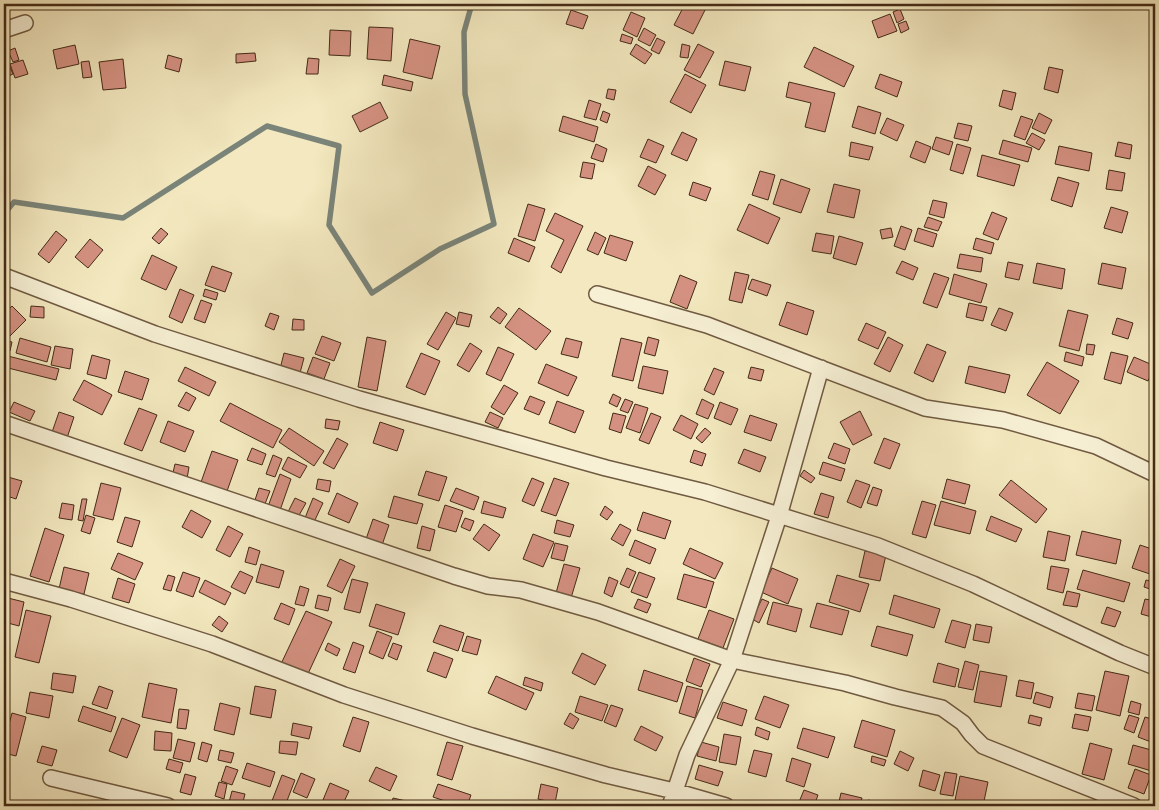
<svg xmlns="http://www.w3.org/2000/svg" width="1159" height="810" font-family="'IM FELL Great Primer',serif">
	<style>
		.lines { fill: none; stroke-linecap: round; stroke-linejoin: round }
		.stream { stroke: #7a8479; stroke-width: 5.5 }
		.building { fill: #d49181; stroke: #452b17 }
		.minor-casing { stroke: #705a41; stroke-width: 18 }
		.minor { stroke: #f7f0d5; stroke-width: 15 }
	</style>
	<rect width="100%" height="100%" fill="#f3e8bf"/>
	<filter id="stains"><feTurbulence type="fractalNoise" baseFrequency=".004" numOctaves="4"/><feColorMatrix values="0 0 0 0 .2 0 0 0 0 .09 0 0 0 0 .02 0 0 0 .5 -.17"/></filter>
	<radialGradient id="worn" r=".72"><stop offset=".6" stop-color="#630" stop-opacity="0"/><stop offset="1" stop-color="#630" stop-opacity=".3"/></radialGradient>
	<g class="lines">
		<path class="stream" d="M4,214L14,202L123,218L267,126L339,146L329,225L372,293L440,249L494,224L465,94L464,32L471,7L476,4"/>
	</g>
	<path class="building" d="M685,4H708L693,34L674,25Z
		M900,9L904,19L897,23L893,12Z
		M571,10L588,16L583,29L566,24Z
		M631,12L645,18L637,37L623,30Z
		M890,14L897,31L878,38L872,21Z
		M906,21L909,29L901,33L898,24Z
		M369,27L393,28L391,61L367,59Z
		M644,28L656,35L650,46L638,40Z
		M330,30L351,31L350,56L329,55Z
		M622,34L633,38L631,44L620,41Z
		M657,38L665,42L659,54L651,50Z
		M410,39L440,46L432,79L403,72Z
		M636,44L652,54L645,64L630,54Z
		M682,44L690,46L688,58L680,57Z
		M698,44L714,52L700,78L684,70Z
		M75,45L79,64L57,69L53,50Z
		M814,47L854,66L844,87L804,67Z
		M15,48L19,60L13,62L8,51Z
		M4,53L13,74L4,78Z
		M255,53L256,61L236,63V54Z
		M168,55L182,59L179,72L165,68Z
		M308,58L319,59L318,74H306Z
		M123,59L126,88L103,90L99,62Z
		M23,60L28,74L15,78L10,64Z
		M89,61L92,77L83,78L81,62Z
		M725,61L751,67L745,91L719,85Z
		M1049,67L1063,70L1058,93L1044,89Z
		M685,74L706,85L691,113L670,102Z
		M880,74L902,82L897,97L875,88Z
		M384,75L413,82L411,91L382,85Z
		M789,82L835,93L825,132L805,127L811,103L786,97Z
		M608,89L616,90L614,100L606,98Z
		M1003,90L1016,93L1012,110L999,106Z
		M589,100L601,104L596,120L584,117Z
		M380,102L388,118L360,132L352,116Z
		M858,106L881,113L875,134L852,127Z
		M603,111L610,114L607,123L600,120Z
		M1039,113L1052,120L1045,134L1032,128Z
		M563,116L598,127L594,142L559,131Z
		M1021,116L1033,120L1025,140L1014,136Z
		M887,118L904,125L897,141L880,133Z
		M958,123L972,126L968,141L954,138Z
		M682,132L697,139L687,161L671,154Z
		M1032,133L1045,140L1039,150L1026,143Z
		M936,137L953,142L949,155L932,149Z
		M648,139L664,146L656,163L640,157Z
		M1003,140L1032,148L1028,162L999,154Z
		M916,141L931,147L925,163L910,157Z
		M851,142L873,147L869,160L849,156Z
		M1118,142L1132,145L1130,159L1115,156Z
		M596,144L607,149L603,162L591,158Z
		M957,144L971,148L963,174L950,170Z
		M1059,146L1092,153L1089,171L1055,164Z
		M982,155L1020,165L1014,186L977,176Z
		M583,162L595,164L592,179L580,177Z
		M648,166L666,175L655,195L638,186Z
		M1109,170L1125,173L1122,191L1106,189Z
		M760,171L775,175L768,200L752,195Z
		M1058,177L1079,183L1072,207L1051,200Z
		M781,179L810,189L801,213L773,204Z
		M693,182L711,188L706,201L689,195Z
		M834,184L860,190L854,218L827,212Z
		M933,200L947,203L944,218L929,214Z
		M528,204L545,209L535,241L518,236Z
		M749,204L780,218L768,244L737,230Z
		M1111,207L1128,212L1122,233L1104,228Z
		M992,212L1007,218L998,240L983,234Z
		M555,213L583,226L561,273L551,267L564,240L546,231Z
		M928,217L942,222L938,231L924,227Z
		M901,226L912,230L905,250L894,246Z
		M161,228L168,234L159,244L152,238Z
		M891,228L893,237L882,239L880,230Z
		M918,228L937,234L933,247L914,241Z
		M56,231L67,240L49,263L38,254Z
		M595,232L606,238L598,255L587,250Z
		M816,233L834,236L831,254L812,251Z
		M610,235L633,242L626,261L604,253Z
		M839,236L863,243L856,265L833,258Z
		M514,238L535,247L529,262L508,253Z
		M976,238L994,243L991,254L973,249Z
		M90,239L103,250L88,268L75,257Z
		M960,254L983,258L981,272L957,268Z
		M152,255L177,267L166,290L141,279Z
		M902,261L918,268L913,280L896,273Z
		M1008,262L1023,265L1019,280L1005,277Z
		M1037,263L1065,269L1062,289L1033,283Z
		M1102,263L1126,268L1122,289L1098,284Z
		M212,266L232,273L225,292L205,285Z
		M735,272L749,275L742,303L729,300Z
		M934,273L949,278L937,308L923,303Z
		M954,274L987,284L981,303L949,294Z
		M680,275L697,282L687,309L670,302Z
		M752,279L771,285L767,296L748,289Z
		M180,289L194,295L182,323L169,317Z
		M205,289L218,293L216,300L203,296Z
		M201,300L212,304L205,323L194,319Z
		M787,302L814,311L807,335L779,325Z
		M969,303L987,307L983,321L966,317Z
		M12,306L26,320L7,339L4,335V314Z
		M31,306L44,307V318L30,317Z
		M498,307L507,314L500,324L490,317Z
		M519,308L551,331L536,350L505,327Z
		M999,308L1013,313L1006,331L991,325Z
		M1068,310L1088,315L1079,351L1059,346Z
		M446,312L456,318L438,350L427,344Z
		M459,312L472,315L469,327L456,324Z
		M270,313L279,316L274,330L265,326Z
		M1117,318L1133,323L1128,339L1112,334Z
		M293,319L304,320V330H292Z
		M866,323L886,332L878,349L858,340Z
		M322,336L341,343L334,361L315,354Z
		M367,337L386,341L377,391L358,387Z
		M648,337L659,340L655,356L644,353Z
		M888,337L903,345L890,372L874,364Z
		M20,338L51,347L47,362L16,353Z
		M566,338L582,342L578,358L561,354Z
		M621,338L642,343L633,381L612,376Z
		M4,340L12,342L10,351L4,350Z
		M470,343L482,351L469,372L457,365Z
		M927,344L946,352L933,382L914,373Z
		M1087,344L1095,345L1093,355L1086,354Z
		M55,346L73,349L70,369L51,365Z
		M498,347L514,354L501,381L486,374Z
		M1066,352L1084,357L1082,366L1064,361Z
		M1111,352L1128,356L1121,384L1104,379Z
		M284,353L304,358L300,373L280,369Z
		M421,353L440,361L425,395L406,387Z
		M4,355L59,369L56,380L4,367Z
		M92,355L110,360L106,379L87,374Z
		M313,357L330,363L324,379L307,373Z
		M1134,357L1155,366L1148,381L1127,372Z
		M1047,362L1079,381L1060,414L1027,395Z
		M546,364L577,377L568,396L538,383Z
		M643,366L668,371L663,394L638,388Z
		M969,366L1010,375L1005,393L965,383Z
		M185,367L216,382L209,396L178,381Z
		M751,367L764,370L761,381L748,378Z
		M714,368L724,372L714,395L704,390Z
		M125,371L149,379L142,400L118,392Z
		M84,380L112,395L102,415L73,400Z
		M504,385L518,393L504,415L491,407Z
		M1155,389V404L1150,401Z
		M186,392L196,398L189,411L178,406Z
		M613,394L621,398L617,407L609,403Z
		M530,396L545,402L539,415L524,409Z
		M625,399L633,402L628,413L620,410Z
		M702,399L714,405L708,419L696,414Z
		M557,401L584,411L575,433L549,423Z
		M14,402L35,411L30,421L9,412Z
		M720,402L738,409L731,425L714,418Z
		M230,403L282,430L273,448L220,421Z
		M635,404L648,408L640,433L626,428Z
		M139,408L157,415L142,451L124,444Z
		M860,411L872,435L853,445L840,422Z
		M59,412L74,417L65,444L50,438Z
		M490,412L503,418L498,428L485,422Z
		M613,413L626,416L621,433L609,429Z
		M651,413L661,417L649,444L639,440Z
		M681,415L698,424L691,439L673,430Z
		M750,415L777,424L771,441L744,432Z
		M326,419L340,421L338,430L325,428Z
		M168,421L194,431L185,452L160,442Z
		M380,422L404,430L397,451L373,443Z
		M289,428L324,451L314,466L279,442Z
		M705,428L711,433L702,443L696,438Z
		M337,438L348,444L334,469L323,463Z
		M884,438L900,444L890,469L874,463Z
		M834,443L850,449L845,464L828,458Z
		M252,448L266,454L262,465L247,460Z
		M744,449L766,457L760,472L738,463Z
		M694,450L706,454L702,466L690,462Z
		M212,451L238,460L226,494L200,485Z
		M273,455L282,459L275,477L266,474Z
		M288,457L307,466L300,478L282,469Z
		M823,462L845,469L841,481L819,474Z
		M175,464L189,467L187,479L172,477Z
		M804,470L815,478L811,483L800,476Z
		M426,471L447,477L439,501L418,495Z
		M280,474L291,479L278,516L266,512Z
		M8,477L22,481L16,499L4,495Z
		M532,478L544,483L534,506L522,501Z
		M554,478L569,483L556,516L541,511Z
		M318,479L331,481L329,492L316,489Z
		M947,479L970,485L965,504L942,498Z
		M856,480L870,485L861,508L847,502Z
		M1011,480L1047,509L1036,523L999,495Z
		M101,483L121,488L113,520L93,515Z
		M873,487L882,490L877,506L867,503Z
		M259,488L270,491L263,509L253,506Z
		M456,488L479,497L474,510L450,501Z
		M337,493L358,503L349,523L328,514Z
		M821,493L834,497L828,518L814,514Z
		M394,496L423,504L417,524L388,517Z
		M295,498L306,503L298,517L288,512Z
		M313,498L323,503L314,522L305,518Z
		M82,499H87L83,521L78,520Z
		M484,501L506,508L503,518L481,513Z
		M922,501L936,505L926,538L912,534Z
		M941,501L976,511L970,534L934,525Z
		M62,503L74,505L72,520L59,518Z
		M445,505L463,511L456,532L438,527Z
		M605,506L613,512L607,520L600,515Z
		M191,510L211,521L202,538L182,527Z
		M643,512L671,521L665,539L637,530Z
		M86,515L95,518L90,534L81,531Z
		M991,516L1022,529L1016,542L986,530Z
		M125,517L140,521L132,547L117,542Z
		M465,518L474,521L470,531L461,527Z
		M373,519L389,525L381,548L365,542Z
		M557,520L574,525L570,537L554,533Z
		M484,524L500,535L489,551L473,539Z
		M620,524L631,530L623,546L611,539Z
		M228,526L243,534L230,557L216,550Z
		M422,526L435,530L430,551L417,548Z
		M45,528L64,535L49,582L30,576Z
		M1048,531L1070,536L1065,561L1043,557Z
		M1082,531L1121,540L1116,564L1076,555Z
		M533,534L554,542L543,567L523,559Z
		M635,540L656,549L650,564L629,555Z
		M555,543L568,546L564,561L551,558Z
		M1140,545L1155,550V558L1150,574L1132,568Z
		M249,547L260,551L256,565L245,562Z
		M690,548L723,563L715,579L683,564Z
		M865,551L886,555L880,581L859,577Z
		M118,553L143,563L135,580L111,569Z
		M340,559L355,566L342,593L327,586Z
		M261,564L284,571L279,588L256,582Z
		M564,564L580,568L571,598L556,593Z
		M1051,566L1069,569L1063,593L1047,589Z
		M64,567L89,573L84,594L59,589Z
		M627,568L636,572L629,588L620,584Z
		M772,568L798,579L788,604L761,592Z
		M1083,570L1130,583L1124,602L1077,589Z
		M240,571L253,577L245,594L231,587Z
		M183,572L200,578L193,597L176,591Z
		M639,572L655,578L647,598L631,592Z
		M684,574L714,582L706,608L677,599Z
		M168,575L175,577L171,591L163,589Z
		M837,575L869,584L860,612L829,602Z
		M609,577L618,581L612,597L604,593Z
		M118,578L135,584L129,603L112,598Z
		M352,579L368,583L360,613L344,609Z
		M205,580L231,593L225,605L199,592Z
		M1146,580L1155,582L1153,590L1144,587Z
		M300,586L309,589L304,606L295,604Z
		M1067,591L1080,594L1077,607L1063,605Z
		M318,595L331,598L328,611L315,608Z
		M894,595L940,609L934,628L889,614Z
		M4,597L24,602L19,626L4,622Z
		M638,599L651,604L647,613L634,608Z
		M762,599L769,602L759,623L752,619Z
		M1145,599L1155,601V618L1141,614Z
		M773,602L802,609L796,632L767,624Z
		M281,603L295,609L289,625L274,619Z
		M817,603L849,611L842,635L810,627Z
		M376,604L405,613L398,635L369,626Z
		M1107,607L1121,612L1115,627L1101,623Z
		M26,610L51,616L39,663L15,657Z
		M709,610L734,619L723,648L698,639Z
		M306,611L332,622L306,678L280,666Z
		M219,616L228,623L222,632L212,625Z
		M952,620L971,625L965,648L945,642Z
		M976,624L992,627L989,643L973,640Z
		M440,625L464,633L458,651L433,642Z
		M877,626L913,635L907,656L871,646Z
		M377,631L392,637L383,659L369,653Z
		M467,636L481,640L477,655L462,651Z
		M353,642L364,646L355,673L343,669Z
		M328,643L340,649L337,656L325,650Z
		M393,643L402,646L397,660L388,656Z
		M434,652L453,659L446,678L427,671Z
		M582,653L606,665L595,685L572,673Z
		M694,658L710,664L701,687L686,681Z
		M965,661L979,665L973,690L958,687Z
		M938,663L959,669L955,687L933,682Z
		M644,670L683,683L677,702L638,690Z
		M980,671L1007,676L1001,707L974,702Z
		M1105,671L1129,676L1120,716L1096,710Z
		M53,673L76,676L73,693L51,689Z
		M496,676L534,693L526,710L488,693Z
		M525,677L543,683L541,691L523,685Z
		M1019,680L1034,683L1031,699L1016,696Z
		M149,683L177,689L171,723L142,717Z
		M99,686L113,691L107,709L92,704Z
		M255,686L276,690L271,718L250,714Z
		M687,686L703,690L695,718L679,713Z
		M30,692L53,696L49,718L26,713Z
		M1036,692L1053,697L1050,708L1033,703Z
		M1078,693L1095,696L1092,711L1075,708Z
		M580,696L608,705L602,721L575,712Z
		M764,696L789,705L780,728L755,719Z
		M1131,701L1141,704L1139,715L1128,712Z
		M723,702L747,710L742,726L717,718Z
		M220,703L240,708L234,735L214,730Z
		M611,705L623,709L616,727L604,722Z
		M83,706L116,717L111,732L78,721Z
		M179,709L189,710L186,729L177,728Z
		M12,713L26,717L16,756L4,753V743Z
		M570,713L579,719L573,729L564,724Z
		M1075,714L1091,717L1088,731L1072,728Z
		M1030,715L1042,718L1040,726L1028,723Z
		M1129,715L1139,718L1134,733L1124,729Z
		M353,717L369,722L360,752L343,746Z
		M1145,717L1155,720V729L1151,742L1138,737Z
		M122,718L140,725L127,758L109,751Z
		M862,720L895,730L887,757L854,747Z
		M293,723L312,727L309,739L291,735Z
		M641,726L663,737L656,751L634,740Z
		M757,727L770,732L768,740L755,735Z
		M803,728L835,737L828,758L797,748Z
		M155,731L172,733L171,751L154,750Z
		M724,734L741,737L736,765L719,762Z
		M178,739L195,743L190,762L173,758Z
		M280,741L298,742L296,755L279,753Z
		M202,742L212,745L207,762L198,759Z
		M447,742L463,746L452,780L437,775Z
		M701,742L719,747L716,761L697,756Z
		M1090,743L1112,749L1104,780L1082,774Z
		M1133,745L1155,751V772L1128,764Z
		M42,746L57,750L52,766L37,762Z
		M220,750L234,753L231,763L218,760Z
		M754,750L772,754L766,777L748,772Z
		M900,751L914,758L908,771L894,764Z
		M872,756L886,760L884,766L871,762Z
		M792,758L811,764L804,787L786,781Z
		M169,759L183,763L180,773L166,769Z
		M247,763L275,772L270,787L242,778Z
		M699,765L723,772L718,786L695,779Z
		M226,766L238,770L232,785L221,781Z
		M376,767L397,776L390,791L369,781Z
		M1135,769L1151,775L1144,794L1128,788Z
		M923,770L940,775L935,791L919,786Z
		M945,772L957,774L953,796L940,794Z
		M301,773L315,779L307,798L293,792Z
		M185,774L196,777L191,795L180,792Z
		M282,775L295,780L285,806H270Z
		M960,776L988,782L983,806L955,800Z
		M219,782L227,784L224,799L215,796Z
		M330,783L349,791L342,806L323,800Z
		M438,784L471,795L467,806H460L433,797Z
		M541,784L558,788L555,803L538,799Z
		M804,790L818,795L814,806L799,802Z
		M232,791L245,794L242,806H228Z
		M841,793L862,798L860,806H838Z
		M393,798L415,803L414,806H391Z
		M868,800L893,805V806H867Z"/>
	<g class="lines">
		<defs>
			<path id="minor" d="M4,30L25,23
				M4,276L155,334L359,399L606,468L705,492L878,546L973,584L1120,653L1155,667
				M597,294L707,325L925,408L1003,420L1096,446L1155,474
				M4,423L454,576L488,586L521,590L598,612L732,660L845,683L895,697L942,708L963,723L972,735L983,746L1134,806
				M4,581L71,599L212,644L344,695L472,736L606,775L674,791L726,806
				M51,778L168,806
				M670,806L687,755L732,660L779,516L821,368"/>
		</defs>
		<use href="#minor" class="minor-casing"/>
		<use href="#minor" class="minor"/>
	</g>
	<rect width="1159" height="810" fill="none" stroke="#f3e8bf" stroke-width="20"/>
	<rect x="5" y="5" width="1149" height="800" fill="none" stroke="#452b17" stroke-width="2.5"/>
	<rect x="10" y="10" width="1139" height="790" fill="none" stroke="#452b17"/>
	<rect width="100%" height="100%" filter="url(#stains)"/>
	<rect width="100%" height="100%" fill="url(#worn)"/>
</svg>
